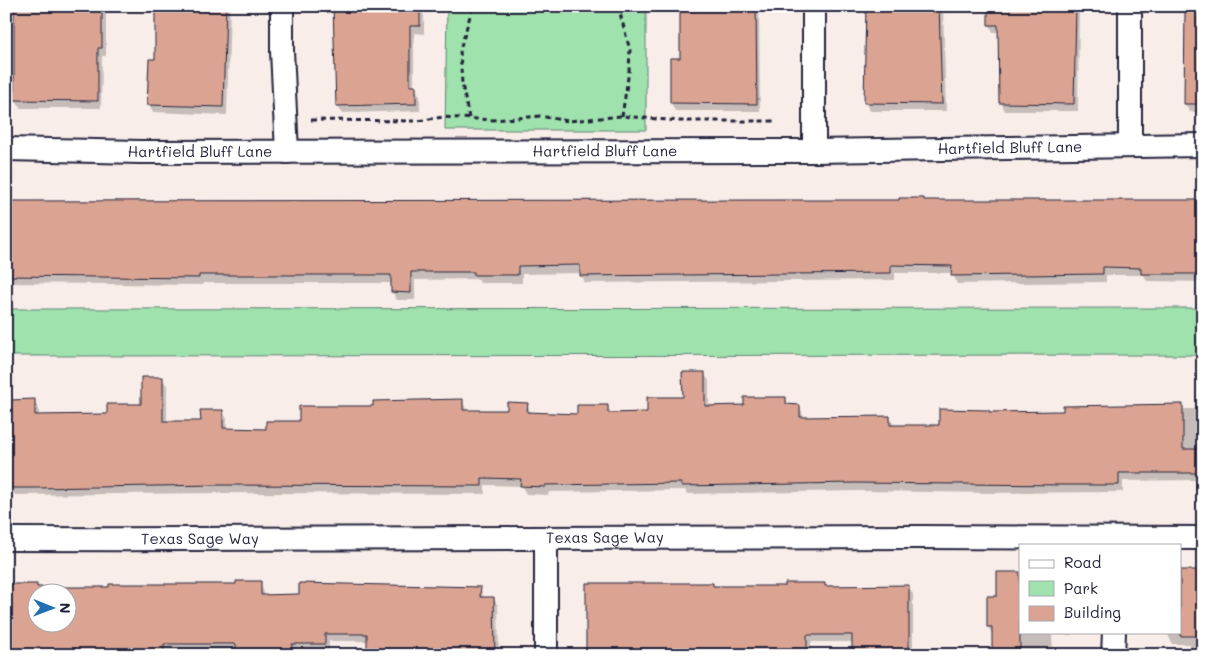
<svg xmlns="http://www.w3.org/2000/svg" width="1209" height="661" font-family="Mali,sans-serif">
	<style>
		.green { fill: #9fe2ad; stroke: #608274 }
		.shadow { fill: #0003; fill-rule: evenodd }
		.building { fill: #dba492; stroke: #22223b; fill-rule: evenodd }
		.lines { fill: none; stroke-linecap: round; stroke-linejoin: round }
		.minor-casing { stroke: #22223b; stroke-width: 26 }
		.path { stroke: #22223b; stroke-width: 3; stroke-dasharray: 5 4; stroke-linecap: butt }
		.minor { stroke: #fff; stroke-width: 22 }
		.labels { text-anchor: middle; stroke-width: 4; stroke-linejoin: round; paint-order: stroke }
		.street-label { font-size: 15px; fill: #22223b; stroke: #fff }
	</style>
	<rect width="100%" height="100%" fill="#f8ede9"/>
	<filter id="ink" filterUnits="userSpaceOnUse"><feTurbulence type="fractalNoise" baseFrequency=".02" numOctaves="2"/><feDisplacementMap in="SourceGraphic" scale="10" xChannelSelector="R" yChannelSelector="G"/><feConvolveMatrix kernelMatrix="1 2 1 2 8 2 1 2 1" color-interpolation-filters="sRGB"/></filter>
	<g filter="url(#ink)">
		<path class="green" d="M447,6H646V130H445Z
			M1203,308V355L6,356V309Z"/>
		<path class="shadow" d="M17,6H103L106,12V56H102L101,108H20L16,100Z
			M157,6H230L227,115L153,112L149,105L156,60Z
			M334,6L420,8L424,16V34L414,33V88L420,95V111L342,113L337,105Z
			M681,6H759L760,111H675L671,103V59H682Z
			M866,6H943L946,111H870L866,103Z
			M989,6H1079L1078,111H1005L1001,103L999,32H993L989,24Z
			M1185,6H1203V112H1190L1185,104Z
			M6,202H1203V282L1147,281L1144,275H1106V282L957,284L953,273H895V280L585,283L581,273L522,274V283H480L478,279L415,280V300H397L392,292L393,283H203V285L6,283Z
			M704,373L709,381V407L745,406L786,399L790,406H800L804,418L890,417L894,426H941L990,413H1065L1182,405L1184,409H1203V484H1200L1197,480L1123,481V492L993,493L860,491L687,494L685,490L549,492L548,495L526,494L522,486L485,485V494L222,493L15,495L11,488H6V415H11L34,401L39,409V416H108L142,405L162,378L167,386V423H202L223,411L227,419V430H267L374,407L462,400L467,411H508L527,404L531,414L578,415L607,406L612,414H648L684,398Z
			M1203,571V655H1190V644H1172L1167,632H1180Z
			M998,573H1020V632H1071V635H1052L1053,655H993V635L988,627L998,597Z
			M260,582L265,596L480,588L484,599H494L498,606L499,655H368V641H329V651L296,652V655H237V651H168V655H6L36,585L38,588L237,585ZM38,594H68V624H38Z
			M824,584L826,587H908L913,594V655H853V642H811V655H587L712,585L714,587H786Z"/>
		<path class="building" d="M14,6H102V48H98V101L14,100Z
			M226,6L223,107L147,105L149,59H155V7Z
			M333,6L420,7V26H410V86H416V104L336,106Z
			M680,6H756L757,104L670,103V58H680Z
			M866,6H939L942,104L864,103Z
			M988,6H1076L1074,104L999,103L998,25H988Z
			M1185,6H1203V104H1184Z
			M899,198H924V200H1203V274H1141V268L1103,267V274L951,276L952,266L891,265V273L580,276V265L518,266V275H474V272H411V293L391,292V275H199V278L6,276V201L793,200H899Z
			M682,372H705V406L744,405V397H786V404L800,405V417L890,416V425H939V409L989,410V412L1063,411V406L1183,404V449H1203V473H1119V485H1064L855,483L681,486V483L545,485V487L520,486L521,479L482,478V486L217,485L35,488H9V481H6V414H10V400L35,399V415L107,414V404H141V377H163V421H201L200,410H223V428L266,429V421H299V406H373V401L463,399V410H507V402L528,403L527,412L577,414V405H608V413L647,412V397H683Z
			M1180,570H1203V636H1180Z
			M997,572H1020V655H992V627H987V596H997Z
			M236,581H261V595L299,594V583L481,587L480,597H494L495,655H367V634H325V644H292V655H236V644H164V655H82V651H37V655H6V584H37V587H109V584H236ZM38,594H68V624H38Z
			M586,583H713V586H785V583H825V586L909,585V655H852V635H807V651H776V655H586Z"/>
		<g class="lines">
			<defs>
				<g id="minor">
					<path d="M282,6V51L287,152"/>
					<path d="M814,6V151"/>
					<path d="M1130,6V146"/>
					<path id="s1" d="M6,149L140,152L814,151L1203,145"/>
					<path d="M546,538V655"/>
					<path id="s2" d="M6,539C405,540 804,535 1203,538"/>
					<path d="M1113,655L1114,632"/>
				</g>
			</defs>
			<use href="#minor" class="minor-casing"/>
			<path class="path" d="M618,6L630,50L629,71L622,116
				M469,118L462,84L460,50L473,6
				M311,120L417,121L443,117L493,120L540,116L568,121L622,116L679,121H777"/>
			<use href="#minor" class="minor"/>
		</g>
	</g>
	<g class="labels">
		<g class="street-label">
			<text dy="5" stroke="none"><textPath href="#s1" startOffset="1004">Hartfield Bluff Lane</textPath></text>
			<text dy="5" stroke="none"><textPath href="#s1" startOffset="599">Hartfield Bluff Lane</textPath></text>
			<text dy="5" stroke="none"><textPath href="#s1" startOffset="194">Hartfield Bluff Lane</textPath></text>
			<text dy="5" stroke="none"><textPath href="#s2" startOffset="599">Texas Sage Way</textPath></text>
			<text dy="5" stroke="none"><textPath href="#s2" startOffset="194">Texas Sage Way</textPath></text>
		</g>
	</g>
	<rect width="1209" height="661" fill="none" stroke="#fff" stroke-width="25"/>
	<rect x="12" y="12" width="1184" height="636" fill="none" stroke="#22223b" stroke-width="2" filter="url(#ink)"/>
	<rect x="1019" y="544" width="162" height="90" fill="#ffffff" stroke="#a7a7b1"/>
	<rect x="1029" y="560" width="25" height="8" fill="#ffffff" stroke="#a7a7b1"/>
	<text x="1064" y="568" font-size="15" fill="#22223b">Road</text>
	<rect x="1029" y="581" width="25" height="15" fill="#9fe2ad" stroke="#a7a7b1"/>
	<text x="1064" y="594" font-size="15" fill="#22223b">Park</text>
	<rect x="1029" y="606" width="25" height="15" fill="#dba492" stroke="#a7a7b1"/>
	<text x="1064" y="618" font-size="15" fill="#22223b">Building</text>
	<g transform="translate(52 608) rotate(91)"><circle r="24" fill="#ffffff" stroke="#a7a7b1"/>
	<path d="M0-4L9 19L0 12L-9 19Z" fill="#1f6fb2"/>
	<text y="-8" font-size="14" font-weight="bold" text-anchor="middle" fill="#22223b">N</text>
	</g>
</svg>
